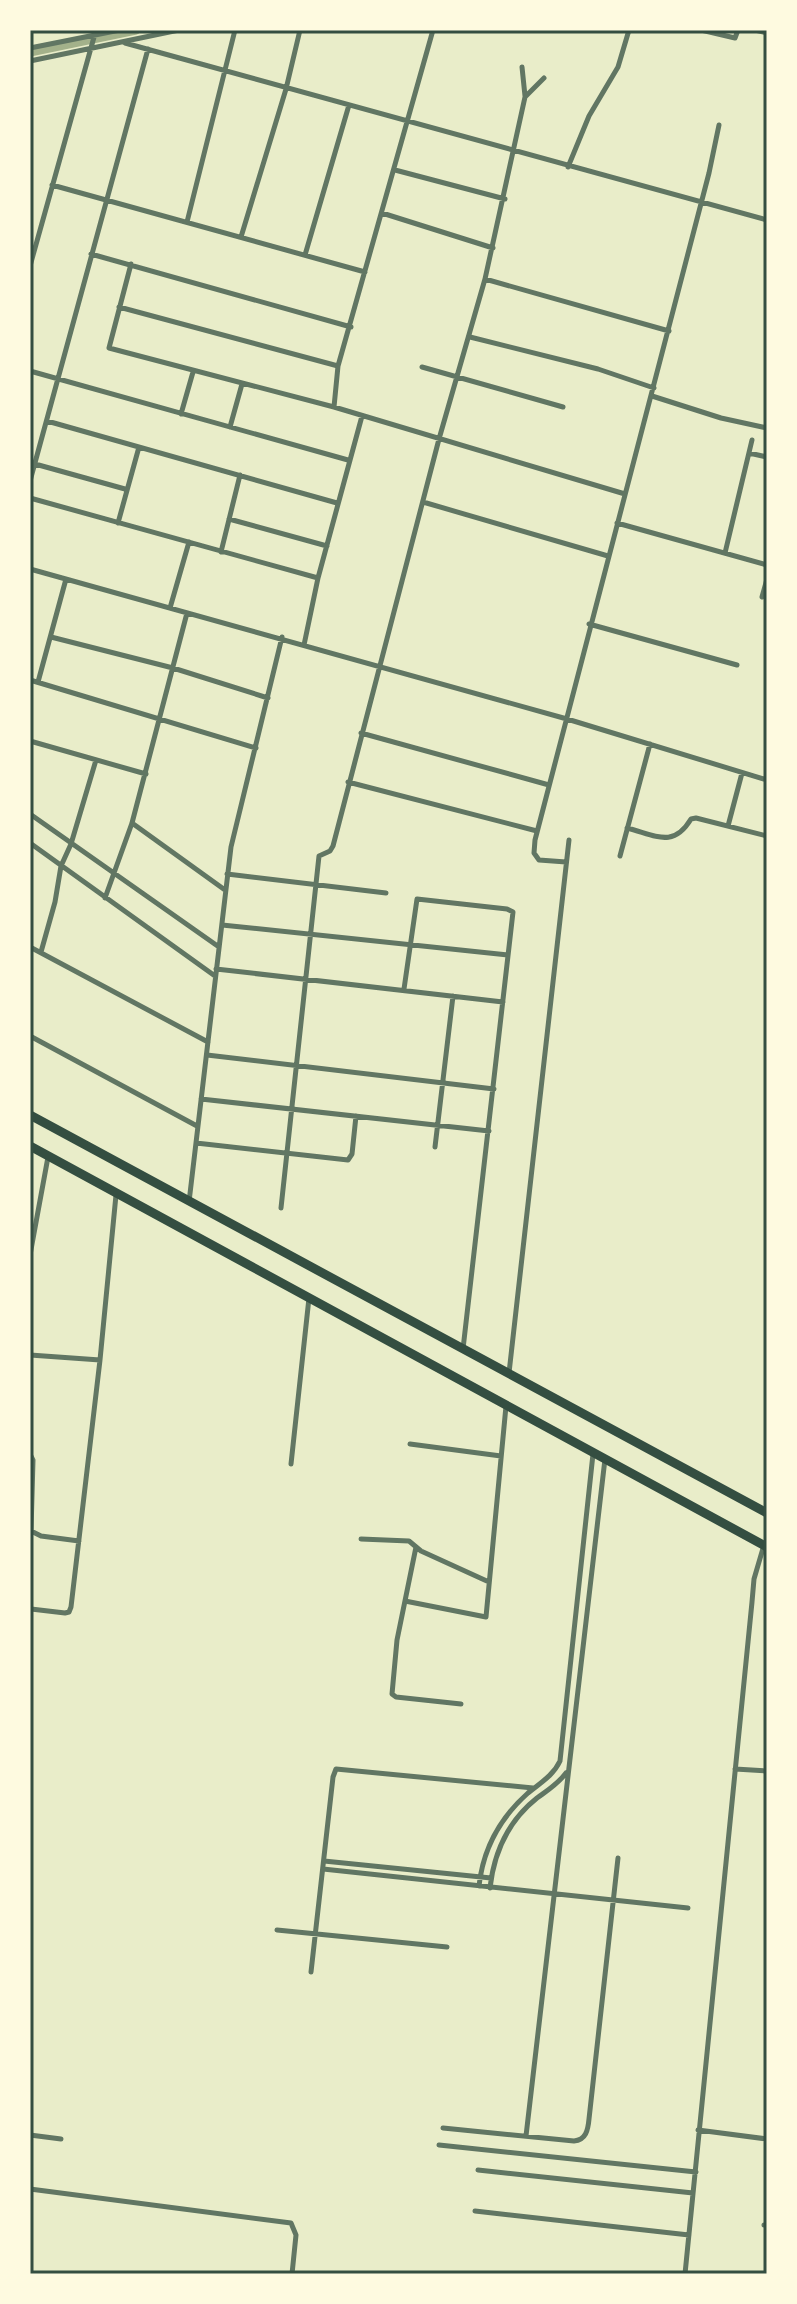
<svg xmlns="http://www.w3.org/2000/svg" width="797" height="2304" font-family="Karla,sans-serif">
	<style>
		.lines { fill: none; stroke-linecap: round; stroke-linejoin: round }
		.canal { stroke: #a3b18a; stroke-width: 9 }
		.minor { stroke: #617663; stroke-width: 5 }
		.trunk { stroke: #344e41; stroke-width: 9 }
		.neatline { fill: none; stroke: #344e41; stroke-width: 3 }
	</style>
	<rect width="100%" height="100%" fill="#e9edc9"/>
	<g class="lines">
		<path class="canal" d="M30,52L136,30"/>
		<path class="minor" d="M701,30L735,38L738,30
			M755,30L767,33
			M125,43L767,220
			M30,48L120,30
			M30,61L179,30
			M522,67L525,96
			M568,167L589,116L618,67L629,30
			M395,170L505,199
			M52,185L365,272
			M382,213L493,248
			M187,222L235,30
			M241,237L286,89L300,30
			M91,254L351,327
			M305,255L349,105
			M131,264L109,348L334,407L625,494
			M30,266L96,30
			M485,279L669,331
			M119,307L338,366
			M470,337L598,369L654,388
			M422,367L563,407
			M30,371L348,460
			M652,396L721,418L767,428
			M334,407L338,366L433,30
			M181,414L193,372
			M47,421L337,503
			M230,427L242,384
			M749,453L767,457
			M35,464L125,489
			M30,481L148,49
			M30,498L318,578L304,645
			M423,502L608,556
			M229,519L327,546
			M118,523L139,447
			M617,523L767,565
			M221,552L240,475
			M725,553L752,440
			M30,569L567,719L767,780
			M318,578L362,416
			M762,597L767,579
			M170,608L189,542
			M589,624L737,665
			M51,637L173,668L268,698
			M30,680L256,748
			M38,682L66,579
			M361,733L549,785
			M30,741L146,774
			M348,782L537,831
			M30,814L219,947
			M132,823L225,890
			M728,826L742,773
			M627,828C655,835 673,849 691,819L696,818L767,836
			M30,843L215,976
			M620,856L650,744
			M566,862L539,860L534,853L535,840L709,173L719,125
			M227,874L386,893
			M105,898L132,823L187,613
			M222,925L508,955
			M30,947L208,1042
			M41,952L55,902L61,866L71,844L96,760
			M216,969L503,1002
			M404,989L417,899L507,909L513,912L463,1349
			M30,1036L197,1126
			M207,1055L494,1089
			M201,1099L489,1131
			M196,1143L348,1160L352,1154L356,1116
			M435,1147L453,996
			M189,1202L231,847L282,637
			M281,1208L319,856L330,851L333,846L439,439L485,279L525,97L544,78
			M30,1255L48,1157
			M30,1355L100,1360
			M509,1373L569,840
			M410,1444L501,1456
			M30,1454L33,1460L31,1531L41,1536L79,1541
			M291,1464L309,1298
			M361,1539L409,1541L421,1551L489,1582
			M416,1547L397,1640L392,1694L396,1697L461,1704
			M405,1601L486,1617L506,1406
			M31,1609L65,1613L69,1612L71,1607L100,1360L116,1195
			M735,1769L767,1771
			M324,1861L491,1878
			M323,1869L688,1908
			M479,1886C483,1849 500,1818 528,1793C540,1783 553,1776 560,1761L593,1454
			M490,1888C494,1852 508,1821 537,1798C548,1790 558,1784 566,1773
			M277,1930L447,1947
			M311,1972L333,1777L336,1769L533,1788
			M443,2128L574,2141C586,2140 588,2130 589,2119L618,1858
			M698,2130L767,2139
			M30,2135L61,2139
			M526,2136L605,1459
			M439,2145L696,2172
			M478,2170L693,2193
			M30,2189L291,2223L296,2235L292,2274
			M475,2211L689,2235
			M764,2225H767
			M685,2274L752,1602L754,1579L764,1545"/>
		<path class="trunk" d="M30,1115L767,1513
			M30,1146L767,1547"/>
	</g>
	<rect width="797" height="2304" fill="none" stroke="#fefae0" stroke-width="64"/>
	<rect x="32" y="32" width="733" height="2240" class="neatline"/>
</svg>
